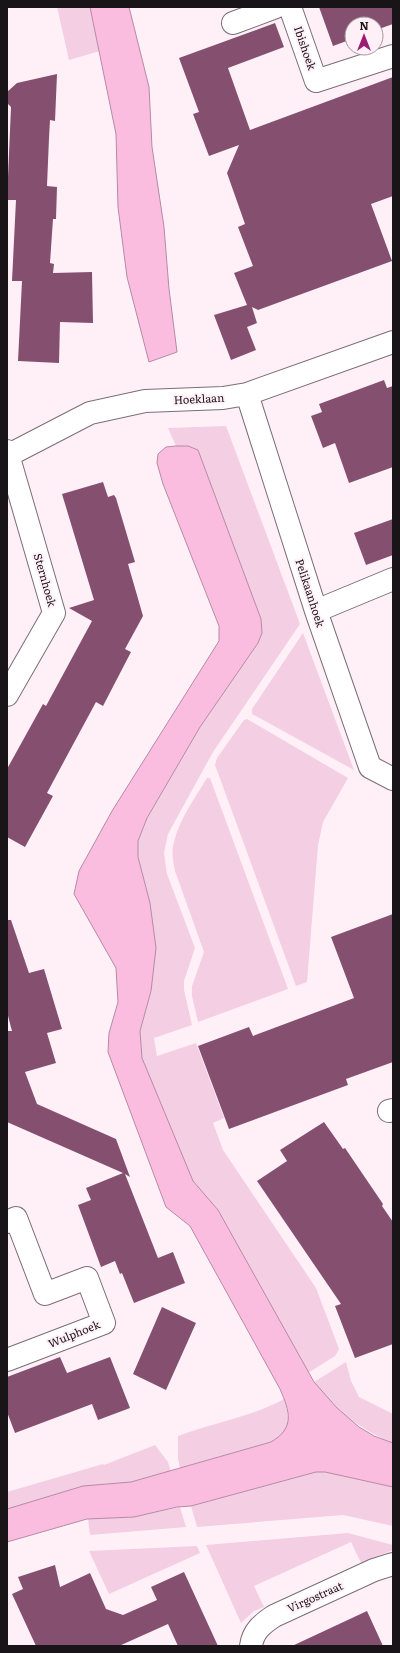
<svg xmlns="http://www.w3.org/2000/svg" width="400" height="1653" font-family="Literata,serif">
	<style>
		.green { fill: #f4cee3 }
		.water { fill: #fabde0; stroke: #b68aa4 }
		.building { fill: #85506f }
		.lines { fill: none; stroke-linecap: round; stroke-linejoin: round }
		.minor-casing { stroke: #7b6e75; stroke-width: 24 }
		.minor { stroke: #fff; stroke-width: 22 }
		.labels { text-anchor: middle; stroke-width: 4; stroke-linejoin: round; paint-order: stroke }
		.street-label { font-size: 11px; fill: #191417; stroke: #fff0f8 }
	</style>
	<rect width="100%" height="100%" fill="#fff0f8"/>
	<path class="green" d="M57,7H90L100,51L69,60Z
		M226,426L300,624L213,752L168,834L164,853L167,874L195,948L184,981V990L192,1025L154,1038L157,1056L196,1043L224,1118L213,1123L223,1150L316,1288L339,1349L335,1356L308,1373L218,1210L193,1181L142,1058L140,1031L151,991L150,903L138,857V841L147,818L200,727L258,643L262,633L261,619L198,450L188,446H176L168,428Z
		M303,633L354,770L252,714V709Z
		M247,719L348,778L323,822L318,845L307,982L296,986L215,765L217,758L244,720Z
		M207,778H210L288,989L198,1022L192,996V986L204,952L175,871C173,861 171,851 174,842C179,820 195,798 207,778Z
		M346,1362L351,1381L359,1397L393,1414V1443C361,1430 334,1410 314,1382Z
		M284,1399C290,1420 291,1430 271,1442L180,1468L178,1459V1436C212,1423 254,1416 284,1399Z
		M155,1445L168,1462L171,1472L131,1482L83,1486L7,1509V1492L103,1464L104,1465Z
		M316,1472H325L393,1487V1526L343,1515L197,1527L191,1506Z
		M180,1507L186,1527L90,1535L88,1519L134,1517Z
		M348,1533L393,1545V1550L361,1563L351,1542L254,1586L264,1607L254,1611L241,1623L206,1545Z
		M197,1546L200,1553L109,1594L89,1551Z"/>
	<path class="water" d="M90,7H129L149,87L152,147L164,227L169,289L177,352L149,362L127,277L118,207L116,134Z
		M176,446H188L198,450L261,619L262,633L258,643L200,727L147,818L138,841V857L150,903L156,948L151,991L140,1031L142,1058L193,1181L218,1210L314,1382L337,1408L359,1427L374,1436L393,1443V1487L325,1472H316L191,1506L177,1507L134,1517L87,1519L7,1542V1509L83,1486L131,1482L271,1442C295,1428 290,1412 280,1389L190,1226L166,1207L108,1052L109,1033L118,1002L116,968L74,894L79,871L112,811L219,641V626L163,484L157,463L158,454L166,447Z"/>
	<path class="building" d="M319,7H393V24L376,30V24H352V39L333,46Z
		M275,23L284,47L228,68L250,130L393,77V196L371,204L392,261L258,310L252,307L257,323L247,327L256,350L231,360L214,315L247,305L234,273L253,266L238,227L245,224L227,173L239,145L209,156L193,114L199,112L179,58Z
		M57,74L55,121L50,120L49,138L47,186L57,187L56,219H53L50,263L54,264L53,273L92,272L93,323L60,322L59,363L18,361L22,281H12L16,200H7L11,107L7,103V92L17,83Z
		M384,380L387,388L393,386V467L349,483L335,443L323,448L311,416L322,412L319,404Z
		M103,482L108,497L114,495L116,498L135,562L128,564L143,616L125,649L131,652L103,706L96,702L69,752L47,793L53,796L25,847L7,837V769L43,704L46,706L92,621L69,608L94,600L62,494Z
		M393,519V555L366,565L354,533Z
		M393,914V1062L346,1079L348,1085L229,1129L198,1046L249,1027L253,1036L354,998L331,937Z
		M7,920H11L29,973L44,969L62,1029L47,1033L56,1063L25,1072L37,1104L116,1139L130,1177L125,1174L158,1258L173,1252L185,1283L134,1303L122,1273L120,1274L115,1261L101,1267L78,1205L91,1200L86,1188L123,1173L7,1122V1031H12L7,1012Z
		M324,1122L343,1149L345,1148L383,1204L382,1206L393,1222V1344L355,1358L335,1306L341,1304L257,1181L287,1161L280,1150Z
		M162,1307L196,1323L166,1390L133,1374Z
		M60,1357L67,1373L110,1357L130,1408L98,1420L92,1404L15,1433L7,1412V1377Z
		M55,1565L60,1587L90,1573L106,1609L123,1615L157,1600L151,1587L184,1572L218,1646H178L168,1624L119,1646H36L12,1594L23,1589L18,1577Z
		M367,1611L383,1646H292Z"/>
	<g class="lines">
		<defs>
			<path id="minor" d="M290,7L316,81L393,56
				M233,23L276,7
				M247,394L316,611L370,767L393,779
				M7,451L54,613L7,695
				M7,456L90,413L145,401L223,398L247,394L393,342
				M316,611L393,579
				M389,1111L393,1110
				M7,1222L16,1218L45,1294L87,1278L104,1323L7,1360
				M251,1646C253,1631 262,1624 274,1616L374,1570L393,1564"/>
		</defs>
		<use href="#minor" class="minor-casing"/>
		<use href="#minor" class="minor"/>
	</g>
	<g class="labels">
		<g class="street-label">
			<text transform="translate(305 48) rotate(71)" y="4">Ibishoek</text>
			<text transform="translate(199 399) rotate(-3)" y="4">Hoeklaan</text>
			<text transform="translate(45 580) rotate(74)" y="4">Sternhoek</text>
			<text transform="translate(310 593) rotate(72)" y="4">Pelikaanhoek</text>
			<text transform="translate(74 1334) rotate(-22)" y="4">Wulphoek</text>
			<text transform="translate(315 1597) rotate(-24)" y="4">Virgostraat</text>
		</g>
	</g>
	<rect width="400" height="1653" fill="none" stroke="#191417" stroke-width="16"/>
	<g transform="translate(364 36)"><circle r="19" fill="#fff0f8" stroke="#a3989e"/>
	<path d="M0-3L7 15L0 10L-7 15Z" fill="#9a1c73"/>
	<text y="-6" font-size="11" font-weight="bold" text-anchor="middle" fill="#191417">N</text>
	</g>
</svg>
